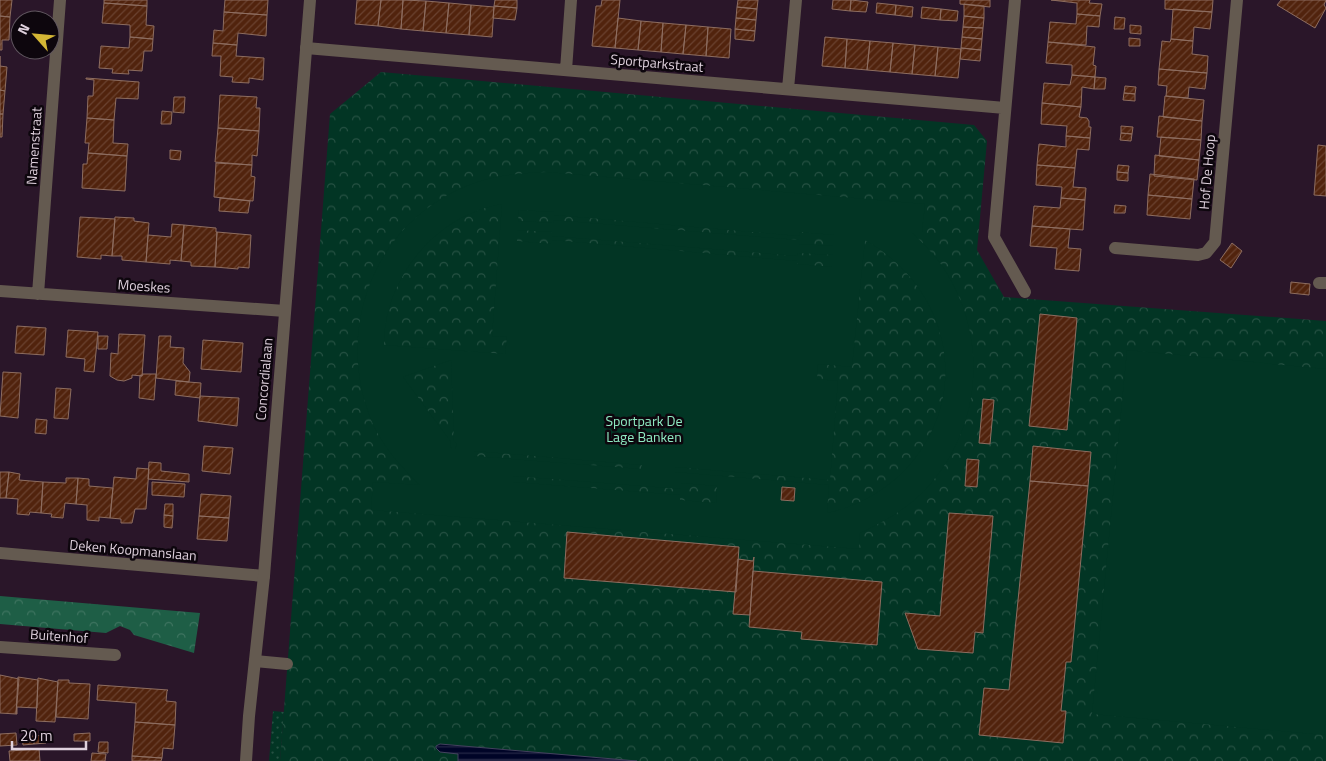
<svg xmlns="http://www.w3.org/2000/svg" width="1326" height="761" font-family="'Titillium Web',sans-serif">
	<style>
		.grass { fill: url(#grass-dots) }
		.forest { fill: url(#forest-crowns) }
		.park { fill: url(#park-crowns) }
		.garden { fill: #023524; fill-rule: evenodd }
		.water { fill: url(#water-rules); stroke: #43425e }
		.building { fill: url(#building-hatch); stroke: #8d6d60 }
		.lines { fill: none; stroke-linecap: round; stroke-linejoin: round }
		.service { stroke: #645a50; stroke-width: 12 }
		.minor { stroke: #645a50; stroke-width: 12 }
		.tertiary { stroke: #645a50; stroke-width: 12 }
		.labels { text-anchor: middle; stroke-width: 5; stroke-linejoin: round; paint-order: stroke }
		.street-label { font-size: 14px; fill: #dfd1dd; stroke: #0d060d }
		.park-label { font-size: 14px; fill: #8febc3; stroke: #0d060d }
	</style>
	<defs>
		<pattern id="grass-dots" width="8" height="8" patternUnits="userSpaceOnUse" patternTransform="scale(1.25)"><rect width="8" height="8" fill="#023524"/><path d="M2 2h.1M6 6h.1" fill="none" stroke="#265143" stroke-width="1.8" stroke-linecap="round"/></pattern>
		<pattern id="forest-crowns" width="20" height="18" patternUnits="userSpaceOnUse" patternTransform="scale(1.25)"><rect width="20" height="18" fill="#1e5e46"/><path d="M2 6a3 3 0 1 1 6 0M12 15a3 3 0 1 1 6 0" fill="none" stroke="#3e7460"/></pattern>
		<pattern id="park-crowns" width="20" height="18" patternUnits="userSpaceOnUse" patternTransform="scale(1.25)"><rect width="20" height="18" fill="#023524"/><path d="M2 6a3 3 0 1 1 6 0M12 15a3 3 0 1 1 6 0" fill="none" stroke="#265143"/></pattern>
		<pattern id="water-rules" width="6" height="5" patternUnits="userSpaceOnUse" patternTransform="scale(1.25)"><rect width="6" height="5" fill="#000427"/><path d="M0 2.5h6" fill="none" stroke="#252846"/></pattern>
		<pattern id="building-hatch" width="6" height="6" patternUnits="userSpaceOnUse" patternTransform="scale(1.25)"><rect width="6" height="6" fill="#51230d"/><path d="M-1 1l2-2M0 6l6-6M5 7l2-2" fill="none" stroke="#6a4230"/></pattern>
	</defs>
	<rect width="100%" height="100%" fill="#2a1629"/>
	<path class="grass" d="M273,711L284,712L280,761H269Z"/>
	<path class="forest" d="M0,596L200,613L194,653L134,635L130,630L120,626L106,633L0,624Z"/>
	<path class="park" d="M381,72L974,125L987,141L977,250L1004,297L1326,321V761H280L330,114Z"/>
	<path class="garden" d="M547,172L925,204L922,232H911C924,244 937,257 946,272C989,341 981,430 926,489C907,509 884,522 860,533L859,549L371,510L373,482L420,485C401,467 383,447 372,422C333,328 375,220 472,184C496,175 521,173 547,172ZM502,204L492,336L507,337L505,354L384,345C384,278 436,215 502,204ZM519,210L554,212V215L799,236L800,232L834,235V246L799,244V240L554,220L553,223L518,221ZM517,230L552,232V236L797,256L798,253L833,255V267L797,264V261L552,240V244L517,241ZM865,240C950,288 974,395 906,469C885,491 857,507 827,513L829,485L675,472V467L830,480L838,381L817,379L818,364L852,367ZM451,360L454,441L457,444L455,449H452L450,446L451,442L403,377ZM474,451L641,465H642L641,469L474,456ZM513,476L681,489V483L717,486L716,503L680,500V495L513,482Z
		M1127,350L1326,369V715L1324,735L1092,714Z"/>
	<path class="water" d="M440,744L637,761H458V754L440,752L436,748V746Z"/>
	<path class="building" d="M0,0H12L10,17L0,16Z
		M104,0H147V6L104,3Z
		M225,0H268L267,15L224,12Z
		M357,0H381L378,26L355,24Z
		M381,0H403L401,29L378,26Z
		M403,0L426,1L423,31L401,29Z
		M495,0H517V8L494,6Z
		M602,0H620L615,48L592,46L596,6H601Z
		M738,0H758L757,9L737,7Z
		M833,0H851L850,11L832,9Z
		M851,0L868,2L866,12L850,11Z
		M960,0H990V7L960,4Z
		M1051,0H1090L1089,3L1102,4L1100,16L1077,14V3Z
		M1165,0H1213L1212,12L1165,9Z
		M1281,0H1326L1324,5L1326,8L1315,28L1277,5Z
		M426,1L449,3L446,33L423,31Z
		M104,3L147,6L146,25L154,26L153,39L130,37V25L102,23Z
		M449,3L471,5L469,35L446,33Z
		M877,3L896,5L895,15L876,13Z
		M964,4L984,6V18L964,16Z
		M471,5L494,7L492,37L469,35Z
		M896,5L913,7L912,17L895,15Z
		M494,6L517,8L515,20L493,18Z
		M737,7L757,9L756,20L736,18Z
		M922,7L941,9L940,20L921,18Z
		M941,9L958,11L957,21L940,20Z
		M1173,9L1212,12L1210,29L1194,27L1193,41L1171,39Z
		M224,12L267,15L266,36L238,33L237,45L213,43L214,30L223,31Z
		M1077,14L1100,16L1099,27L1087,26L1086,45L1048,42L1050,22L1076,24Z
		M0,16L10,17L9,40H2V50H0Z
		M964,16L984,18L983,28L963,27Z
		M1115,17L1125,18L1124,29H1114Z
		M618,18L641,21L638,50L615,48Z
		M736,18L756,20L755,31L735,29Z
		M641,21L663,23L661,52L638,50Z
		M663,23L686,25L683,54L661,52Z
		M686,25L708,27L706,56L683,54Z
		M1130,25L1141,26V34L1130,33Z
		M708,27L731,29L729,58L706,56Z
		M963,27L983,28L982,39L962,37Z
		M735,29L755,31L754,41L735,39Z
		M130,37L153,39L152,51H144L142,71L128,70L129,74L112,73L113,69L99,68L101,46L129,48Z
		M825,37L847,39L845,68L822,66Z
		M962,37L982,39L981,50L961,48Z
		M1129,38L1140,39V46H1129Z
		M847,39L870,41L867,70L845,68Z
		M1171,39L1193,41L1192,54L1208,56L1207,73L1159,69L1162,41L1170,42Z
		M870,41L893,43L890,72L867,70Z
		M1048,42L1095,47L1093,65L1096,66L1095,77L1072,75V65L1046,63Z
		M213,43L237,45L236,56L264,58L263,80L249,78V83L232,82L233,77L220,76L221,56H212Z
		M893,43L915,45L912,74L890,72Z
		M915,45L938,47L935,76L912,74Z
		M938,47L961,49L958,78L935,76Z
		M961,48L981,50L980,61L960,59Z
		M0,56V66L7,67L5,91L0,90Z
		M1159,69L1207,73L1205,89L1189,87L1188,98L1166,96L1167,86L1158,85Z
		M1072,75L1095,77L1094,89L1082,87L1081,107L1042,103L1044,83L1070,85Z
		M1095,77L1106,78L1105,89H1094Z
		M86,78L139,82L138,99L116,98L114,120L87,118L88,96H93L94,80L86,79Z
		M1125,86L1136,87L1135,94L1124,93Z
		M0,90L5,91L3,114H0Z
		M1124,93L1135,94V101L1123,100Z
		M220,95L257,97L256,108H260L259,131L218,128Z
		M1165,96L1204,100L1202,121L1163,117Z
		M174,97H185L184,113L173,112Z
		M1042,103L1081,107L1079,117L1087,118L1089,121V127H1091L1090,138L1066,136L1067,126L1041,124Z
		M162,111L172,112L171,124H161Z
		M0,114H3L2,137H0Z
		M1159,116L1202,121L1201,140L1157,137Z
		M87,118L114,120L113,143L128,144L127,156L88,153L89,143H85Z
		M1121,126L1133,127L1132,134L1121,133Z
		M218,128L259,131L257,156L252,155V165L215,162Z
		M1121,133L1132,134L1131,141L1120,140Z
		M1066,136L1090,138L1089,150L1077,149L1075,168L1037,165L1039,144L1066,147Z
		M1161,137L1201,140L1199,160L1159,156Z
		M1318,145L1326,146V196L1314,195Z
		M170,150L181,151L180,160L170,159Z
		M88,153L127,156L125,191L82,188L83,164H87Z
		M1155,155L1199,160L1197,180L1154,176Z
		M216,163L252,165L251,176L255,177L253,201L214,197Z
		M1037,165L1075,168L1073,187L1086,188L1085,200L1061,198L1062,187L1036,185Z
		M1118,165L1129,166L1128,173L1117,172Z
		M1117,172L1128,173V181L1117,180Z
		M1150,174L1194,179L1192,199L1148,195Z
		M1148,195L1192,199L1190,219L1147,215Z
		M220,198L250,201L248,213L219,211Z
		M1061,198L1085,200L1083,230L1032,226L1034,206L1060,208Z
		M1115,205L1126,206L1125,213H1114Z
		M80,217L115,219L112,256L101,255V259L77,257Z
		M115,217L134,218V221L149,223L146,262L122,260V256H112Z
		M172,224L184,225L181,261L170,260V264L146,262L148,235L171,237Z
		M184,225L216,228V232H217L215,267L191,266V262L181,261Z
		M1032,226L1070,229L1068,248L1081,249L1079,271L1055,269L1057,248L1030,246Z
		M217,232L251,235L249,268L238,267V269L215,267Z
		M1232,243L1242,251L1231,268L1220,260Z
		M1291,282L1310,284L1309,295L1290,293Z
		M1040,314L1077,318L1067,430L1029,426Z
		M17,326L46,328L44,355L15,353Z
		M68,330L98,332L94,372L84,371L85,359L66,357Z
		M119,334L145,335L142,376L132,375V378L124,381L117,380L110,376L111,353L118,354Z
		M98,336H108L107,349H98Z
		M159,336H171L170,347L184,348L183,363L190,372L189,382L156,378Z
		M203,340L243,343L241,372L201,369Z
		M3,372L21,373L18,418L0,416Z
		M142,374H156L154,400L139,398L140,375L142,376Z
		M176,381L201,383L200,398L175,395Z
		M56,388L71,389L68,419L54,418Z
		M200,396L239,398L237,426L198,421Z
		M983,399L994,400L990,444L979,443Z
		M36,419L47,420L46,434L35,433Z
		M204,446L233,448L230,474L202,471Z
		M1033,446L1091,452L1088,486L1030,481Z
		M967,459L979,460L977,487L965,486Z
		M149,462L161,463V471L189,474V482L148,479Z
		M137,468L149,469L146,509H135L132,523H121V519L110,518L114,477L136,479Z
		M0,472H9L6,498H0Z
		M9,472L20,474L19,480L43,482L41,513L30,512L29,515L17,514L18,499L6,498Z
		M66,478H78L76,504L65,503L63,518L51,517L52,514L41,513L43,482L66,483Z
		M78,478L89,479V486L113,488L110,518L99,517V521L87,520V505L76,504Z
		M1030,481L1088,486L1071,662H1066L1061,711H1066L1063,743L979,735L984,688L1009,690Z
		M152,482L185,484L184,497L152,495Z
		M782,487L795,488L794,501L781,500Z
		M201,494L231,496L229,518L199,516Z
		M165,504H173V516L164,515Z
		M949,513L993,516L983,633L975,632L973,653L918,649L905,613L940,616Z
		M164,515L173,516L172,528L164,527Z
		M199,516L229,518L227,541L197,539Z
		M567,532L739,547L736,592L564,578Z
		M754,557L750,615L733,614L738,559L753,561Z
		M753,571L882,582L877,645L801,639L802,632L749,627Z
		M0,675L19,679L16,714L0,713Z
		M18,677L38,680L37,708L17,707V714H16Z
		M38,678L58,682L55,722L36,721Z
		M58,680H69V683L90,684L88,719L56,717Z
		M98,685L168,690L167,691L166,701L176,702L175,725L135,722L136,703L97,700Z
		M135,722L175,725L173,749L163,748L162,758L132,756Z
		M16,733L17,745L0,746V734Z
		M90,733V741H74V734Z
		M46,735V743L34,744V736Z
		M34,736V744L23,745L22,737Z
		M99,742H108V753L98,752Z
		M39,749L40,761H10L9,751Z
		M92,753L106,754L105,761H91Z
		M132,756L162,758L161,761H132Z"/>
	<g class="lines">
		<path class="service" d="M1319,283H1326
			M255,661L287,664"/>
		<path class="minor" d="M1015,0L994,237L1025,292
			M306,48L1005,108
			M566,70L571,0
			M788,89L796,0
			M1115,248L1198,255L1206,253L1215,242L1237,0
			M0,291L285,311
			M38,294L60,0
			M0,553L264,576
			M0,647L115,655"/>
		<path class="tertiary" d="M246,761L249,716L264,576L310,0"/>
	</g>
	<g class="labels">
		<g class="street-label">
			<text transform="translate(657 63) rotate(5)" y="5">Sportparkstraat</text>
			<text transform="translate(34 146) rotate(-86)" y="5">Namenstraat</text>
			<text transform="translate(1207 172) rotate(-85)" y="5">Hof De Hoop</text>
			<text transform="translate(144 286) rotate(4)" y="5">Moeskes</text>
			<text transform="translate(264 379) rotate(-85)" y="5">Concordialaan</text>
			<text transform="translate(133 550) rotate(5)" y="5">Deken Koopmanslaan</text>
			<text transform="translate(59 636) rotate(4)" y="5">Buitenhof</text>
		</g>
		<g class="park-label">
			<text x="644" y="426">Sportpark De<tspan x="644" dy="16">Lage Banken</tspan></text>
		</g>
	</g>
	<g transform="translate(35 35) rotate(297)"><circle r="24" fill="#0d060d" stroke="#615760"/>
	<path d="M0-4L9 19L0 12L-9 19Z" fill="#d4b635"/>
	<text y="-8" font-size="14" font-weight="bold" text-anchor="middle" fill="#dfd1dd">N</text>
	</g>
	<path d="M12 741v8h74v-8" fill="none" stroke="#dfd1dd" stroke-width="2.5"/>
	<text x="20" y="741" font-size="15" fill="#dfd1dd" stroke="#0d060d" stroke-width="4" paint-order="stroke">20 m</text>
</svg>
